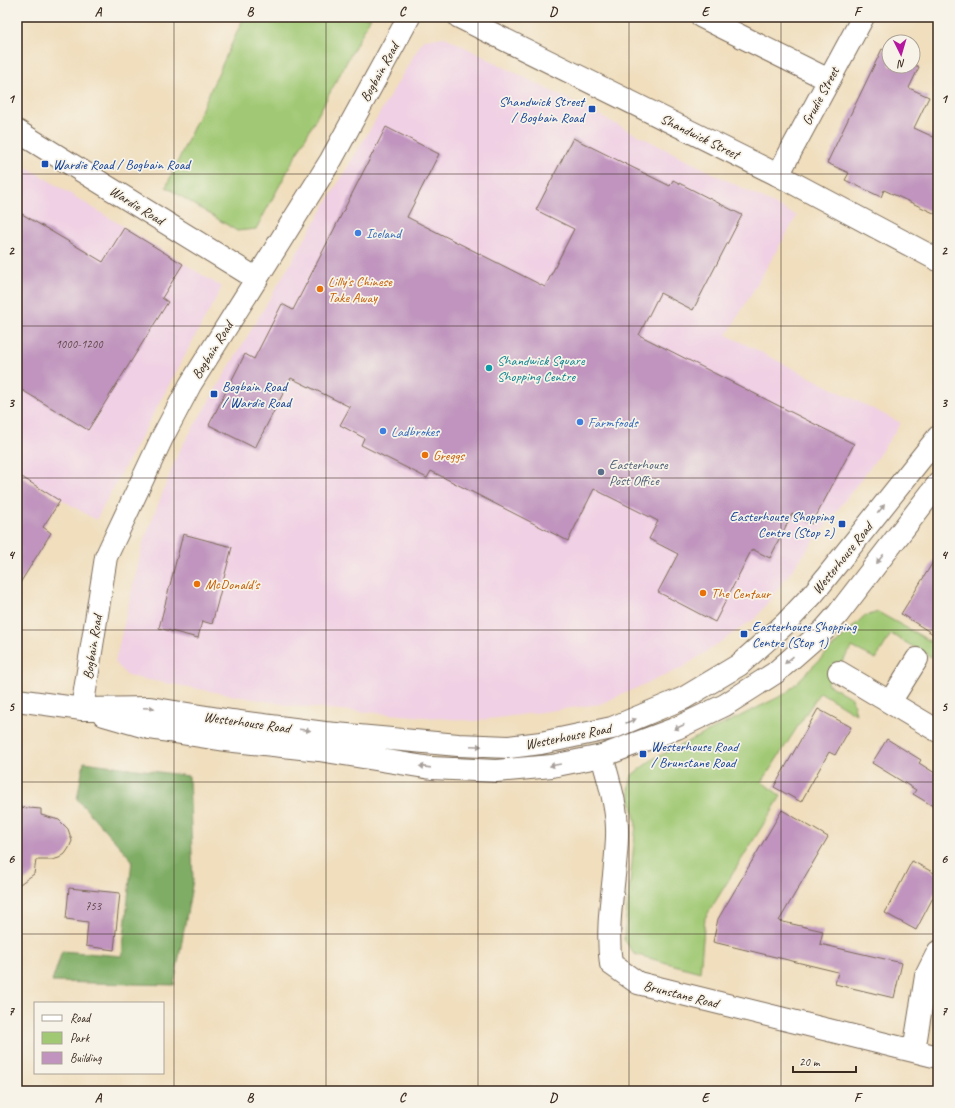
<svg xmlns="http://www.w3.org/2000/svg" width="955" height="1108" font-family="Caveat,sans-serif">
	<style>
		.built { fill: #f0d0e4 }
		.green { fill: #a1c974; stroke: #6e7a49 }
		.forest { fill: #80ad66; stroke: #5e6c42 }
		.building { fill: #c094be }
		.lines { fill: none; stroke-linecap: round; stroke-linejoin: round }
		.street-casing { stroke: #7a6956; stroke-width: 24 }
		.secondary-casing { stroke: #7a6956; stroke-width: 24 }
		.street { stroke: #fff; stroke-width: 22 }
		.secondary { stroke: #fff; stroke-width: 22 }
		.oneway { fill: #a79f9a }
		.grid { fill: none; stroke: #3b2a1e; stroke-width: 1; stroke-opacity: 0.55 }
		.transit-dot { fill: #1a4fb4; stroke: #f7f3e8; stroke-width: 1.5 }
		.shop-dot { fill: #3f7fe0; stroke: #f7f3e8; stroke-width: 1.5 }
		.food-dot { fill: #e8710a; stroke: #f7f3e8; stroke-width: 1.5 }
		.culture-dot { fill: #0f9aa8; stroke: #f7f3e8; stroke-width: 1.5 }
		.service-dot { fill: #5c6f8a; stroke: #f7f3e8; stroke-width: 1.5 }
		.labels { text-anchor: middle; stroke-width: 3.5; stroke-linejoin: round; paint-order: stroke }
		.number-label { font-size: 12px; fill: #5c4446 }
		.street-label { font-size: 14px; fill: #3b2a1e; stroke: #f7f3e8 }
		.transit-label { font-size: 14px; fill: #164399; stroke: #f7f3e8; text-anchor: start }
		.shop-label { font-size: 14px; fill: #366cbe; stroke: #f7f3e8; text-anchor: start }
		.food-label { font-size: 14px; fill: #c56008; stroke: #f7f3e8; text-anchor: start }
		.culture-label { font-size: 14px; fill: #0d838f; stroke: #f7f3e8; text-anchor: start }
		.service-label { font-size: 14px; fill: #4e5e75; stroke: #f7f3e8; text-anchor: start }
		.neatline { fill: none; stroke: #3b2a1e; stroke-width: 1.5 }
		.grid-label { font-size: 13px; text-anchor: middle; font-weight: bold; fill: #3b2a1e }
	</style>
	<rect width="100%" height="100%" fill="#f7f3e8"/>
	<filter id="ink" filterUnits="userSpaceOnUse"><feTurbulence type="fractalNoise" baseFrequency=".025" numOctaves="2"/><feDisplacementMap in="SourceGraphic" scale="8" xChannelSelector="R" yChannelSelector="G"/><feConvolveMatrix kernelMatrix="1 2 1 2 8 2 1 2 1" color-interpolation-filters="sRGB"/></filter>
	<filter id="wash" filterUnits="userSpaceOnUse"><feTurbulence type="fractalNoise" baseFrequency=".012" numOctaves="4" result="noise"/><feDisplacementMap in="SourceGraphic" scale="16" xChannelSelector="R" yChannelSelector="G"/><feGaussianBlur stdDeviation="0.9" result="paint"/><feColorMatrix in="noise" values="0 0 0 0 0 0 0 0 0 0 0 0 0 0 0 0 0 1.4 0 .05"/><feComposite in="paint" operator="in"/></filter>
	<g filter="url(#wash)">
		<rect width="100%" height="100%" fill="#f0debd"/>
		<path class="built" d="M445,37L797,216L727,335L901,423L874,462L756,618L682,668L600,704L475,721L292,706L127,676L115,662L143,543L178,453L423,40Z
			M17,161L222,287L96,520L17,473Z"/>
		<path class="green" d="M244,17H371L256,229L237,231L166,187Z
			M878,612L937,645L931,657L891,634L876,659L852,647L827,684L852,698L856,714L820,692L762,782L781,796L705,918L700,972L634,954L624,939L636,825L629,790L632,775L653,759L785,694L863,617Z"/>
		<path class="forest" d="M84,762L189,776L193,880L174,985L52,982L62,951L122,956L132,860L77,799Z"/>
		<g id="blocks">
			<path class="building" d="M882,49L889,52V66H913V64L919,67L909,88L929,97L914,128L938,139V215L884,190L881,197L845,180L849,173L827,163Z
				M386,127L439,154L407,217L545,287L574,229L536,210L573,138L670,186L673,180L742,215L693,310L660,293L639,335L854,444L812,524L792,514L770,558L752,549L715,622L658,592L678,554L649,539L658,521L594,489L568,541L431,471L427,478L361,445L364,438L340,425L350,407L291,378L255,448L209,425L245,354L254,359L282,304L293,310Z
				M17,211L103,262L124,228L183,264L162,298L168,302L88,430L17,387Z
				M17,474L60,501L43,527L51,533L17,588Z
				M183,534L232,547L212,624L202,621L198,638L159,628Z
				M938,554V637L901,614Z
				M818,709L851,727L835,755L829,752L801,802L774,787Z
				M887,739L921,760L919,763L938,775V809L913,794L916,790L872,763Z
				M17,807L41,809V815L59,820L68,829L72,841L69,848L65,854L59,858L52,860H36L34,874L17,886Z
				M782,810L828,837L779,921L823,931L820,944L902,963L894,998L835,984L838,972L713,942L718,919Z
				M912,861L938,875V888L916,930L885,913Z
				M69,888L120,893L114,950L86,946L88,922L66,919Z"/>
		</g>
	</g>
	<g filter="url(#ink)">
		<use href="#blocks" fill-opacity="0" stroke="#7a6956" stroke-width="1"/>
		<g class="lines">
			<defs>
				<path id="street" d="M702,17L829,80
					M778,175L863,17
					M839,672L938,731
					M890,702L917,659
					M602,756C609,782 618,808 617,836C616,879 605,921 611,964L638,983L938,1057
					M914,1051L926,976L938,952"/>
				<path id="secondary" d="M459,17L778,175L938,260
					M17,131L257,279
					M17,700L82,709L150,708L232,721L325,733L458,745L509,747L541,743L612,728L684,698L739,665L786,623L813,594L938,437
					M82,709L106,557L162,438L190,385L331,160L409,17
					M104,715L149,728L225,740L319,750L431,768L496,771L552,766L602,756L677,728L725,705L775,673L824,630L838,614L938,484"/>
			</defs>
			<use href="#street" class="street-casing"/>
			<use href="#secondary" class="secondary-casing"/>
			<use href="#street" class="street"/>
			<use href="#secondary" class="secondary"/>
		</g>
		<defs><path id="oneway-solid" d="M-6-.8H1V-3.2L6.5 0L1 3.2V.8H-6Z"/></defs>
		<g class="oneway">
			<use href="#oneway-solid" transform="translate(881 509) rotate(-51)"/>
			<use href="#oneway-solid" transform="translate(880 559) rotate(128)"/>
			<use href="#oneway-solid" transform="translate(789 660) rotate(139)"/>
			<use href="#oneway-solid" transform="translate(149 708) rotate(3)"/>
			<use href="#oneway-solid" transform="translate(631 721) rotate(-23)"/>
			<use href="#oneway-solid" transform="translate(679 727) rotate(156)"/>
			<use href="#oneway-solid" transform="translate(305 730) rotate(7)"/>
			<use href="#oneway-solid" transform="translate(476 746) rotate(2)"/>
			<use href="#oneway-solid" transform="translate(555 765) rotate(170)"/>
			<use href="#oneway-solid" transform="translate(425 767) rotate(-172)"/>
		</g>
	</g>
	<path class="grid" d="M174,17V1091M326,17V1091M478,17V1091M629,17V1091M781,17V1091M17,174H938M17,326H938M17,478H938M17,630H938M17,782H938M17,934H938"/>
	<g class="transit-dot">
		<rect x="588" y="105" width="8" height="8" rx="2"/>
		<rect x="41" y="160" width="8" height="8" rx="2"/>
		<rect x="210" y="390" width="8" height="8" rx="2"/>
		<rect x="838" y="520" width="8" height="8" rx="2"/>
		<rect x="740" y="630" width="8" height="8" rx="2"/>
		<rect x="639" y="750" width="8" height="8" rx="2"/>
	</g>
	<g class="shop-dot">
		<circle cx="358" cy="233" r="4"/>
		<circle cx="580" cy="422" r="4"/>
		<circle cx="383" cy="431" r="4"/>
	</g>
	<g class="food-dot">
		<circle cx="320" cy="289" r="4"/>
		<circle cx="425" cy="455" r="4"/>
		<circle cx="197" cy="584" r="4"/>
		<circle cx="703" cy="593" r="4"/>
	</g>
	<circle class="culture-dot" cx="489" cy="368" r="4"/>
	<circle class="service-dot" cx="601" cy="472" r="4"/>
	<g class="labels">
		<g class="number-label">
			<text x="79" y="348">1000-1200</text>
			<text x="93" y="910">753</text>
		</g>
		<g class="street-label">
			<text transform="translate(379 72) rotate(-61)" y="5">Bogbain Road</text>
			<text transform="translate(820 96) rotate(-62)" y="5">Grudie Street</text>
			<text transform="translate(700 136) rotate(26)" y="5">Shandwick Street</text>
			<text transform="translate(137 205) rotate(32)" y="5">Wardie Road</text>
			<text transform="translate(212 350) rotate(-58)" y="5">Bogbain Road</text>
			<text transform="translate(842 558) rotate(-51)" y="5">Westerhouse Road</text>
			<text transform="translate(92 647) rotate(-81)" y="5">Bogbain Road</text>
			<text transform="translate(247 722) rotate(8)" y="5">Westerhouse Road</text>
			<text transform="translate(568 736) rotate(-11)" y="5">Westerhouse Road</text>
			<text transform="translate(681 994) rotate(14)" y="5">Brunstane Road</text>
		</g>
		<g class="transit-label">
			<text x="584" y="106" text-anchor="end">Shandwick Street<tspan x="584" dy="16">/ Bogbain Road</tspan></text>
			<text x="53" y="169">Wardie Road / Bogbain Road</text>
			<text x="222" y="391">Bogbain Road<tspan x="222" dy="16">/ Wardie Road</tspan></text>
			<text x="834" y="521" text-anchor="end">Easterhouse Shopping<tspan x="834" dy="16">Centre (Stop 2)</tspan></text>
			<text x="752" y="631">Easterhouse Shopping<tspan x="752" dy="16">Centre (Stop 1)</tspan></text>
			<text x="651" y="751">Westerhouse Road<tspan x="651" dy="16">/ Brunstane Road</tspan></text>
		</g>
		<g class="shop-label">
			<text x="366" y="238">Iceland</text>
			<text x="588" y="427">Farmfoods</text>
			<text x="391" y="436">Ladbrokes</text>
		</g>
		<g class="food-label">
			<text x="328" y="286">Lilly's Chinese<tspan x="328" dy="16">Take Away</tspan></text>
			<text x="433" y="460">Greggs</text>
			<text x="205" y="589">McDonald's</text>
			<text x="711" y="598">The Centaur</text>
		</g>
		<g class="culture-label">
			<text x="497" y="365">Shandwick Square<tspan x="497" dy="16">Shopping Centre</tspan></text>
		</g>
		<g class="service-label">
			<text x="609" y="469">Easterhouse<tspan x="609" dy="16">Post Office</tspan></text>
		</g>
	</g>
	<rect width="955" height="1108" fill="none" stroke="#f7f3e8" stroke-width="44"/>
	<rect x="34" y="1002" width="130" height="72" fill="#f7f3e8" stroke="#aca397"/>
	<rect x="42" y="1015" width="20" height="6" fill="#ffffff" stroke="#aca397"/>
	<text x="70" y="1022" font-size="12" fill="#3b2a1e">Road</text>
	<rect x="42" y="1032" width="20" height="12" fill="#a1c974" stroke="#aca397"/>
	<text x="70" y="1042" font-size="12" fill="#3b2a1e">Park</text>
	<rect x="42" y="1052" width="20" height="12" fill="#c094be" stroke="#aca397"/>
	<text x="70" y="1062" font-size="12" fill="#3b2a1e">Building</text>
	<g transform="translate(901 54) rotate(175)"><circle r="19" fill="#f7f3e8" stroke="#aca397"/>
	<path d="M0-3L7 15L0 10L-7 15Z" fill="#b5179e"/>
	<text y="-6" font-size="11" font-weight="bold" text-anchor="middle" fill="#3b2a1e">N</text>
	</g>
	<path d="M793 1066v6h63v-6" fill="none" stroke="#3b2a1e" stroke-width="2"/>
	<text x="799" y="1066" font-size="12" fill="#3b2a1e" stroke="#f7f3e8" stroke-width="3" paint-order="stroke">20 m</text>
	<rect x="22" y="22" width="911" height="1064" class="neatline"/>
	<g class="grid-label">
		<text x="98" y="16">A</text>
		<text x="250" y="16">B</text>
		<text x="402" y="16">C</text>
		<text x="553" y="16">D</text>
		<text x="705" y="16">E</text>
		<text x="857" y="16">F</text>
		<text x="11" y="103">1</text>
		<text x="944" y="103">1</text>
		<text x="11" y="255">2</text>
		<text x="944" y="255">2</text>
		<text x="11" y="407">3</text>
		<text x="944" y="407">3</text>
		<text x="11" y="559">4</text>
		<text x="944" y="559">4</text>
		<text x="11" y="711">5</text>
		<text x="944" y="711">5</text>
		<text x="11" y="863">6</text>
		<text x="944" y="863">6</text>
		<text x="11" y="1015">7</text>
		<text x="944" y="1015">7</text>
		<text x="98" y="1102">A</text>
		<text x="250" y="1102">B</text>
		<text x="402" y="1102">C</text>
		<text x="553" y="1102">D</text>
		<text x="705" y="1102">E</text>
		<text x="857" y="1102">F</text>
	</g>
</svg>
